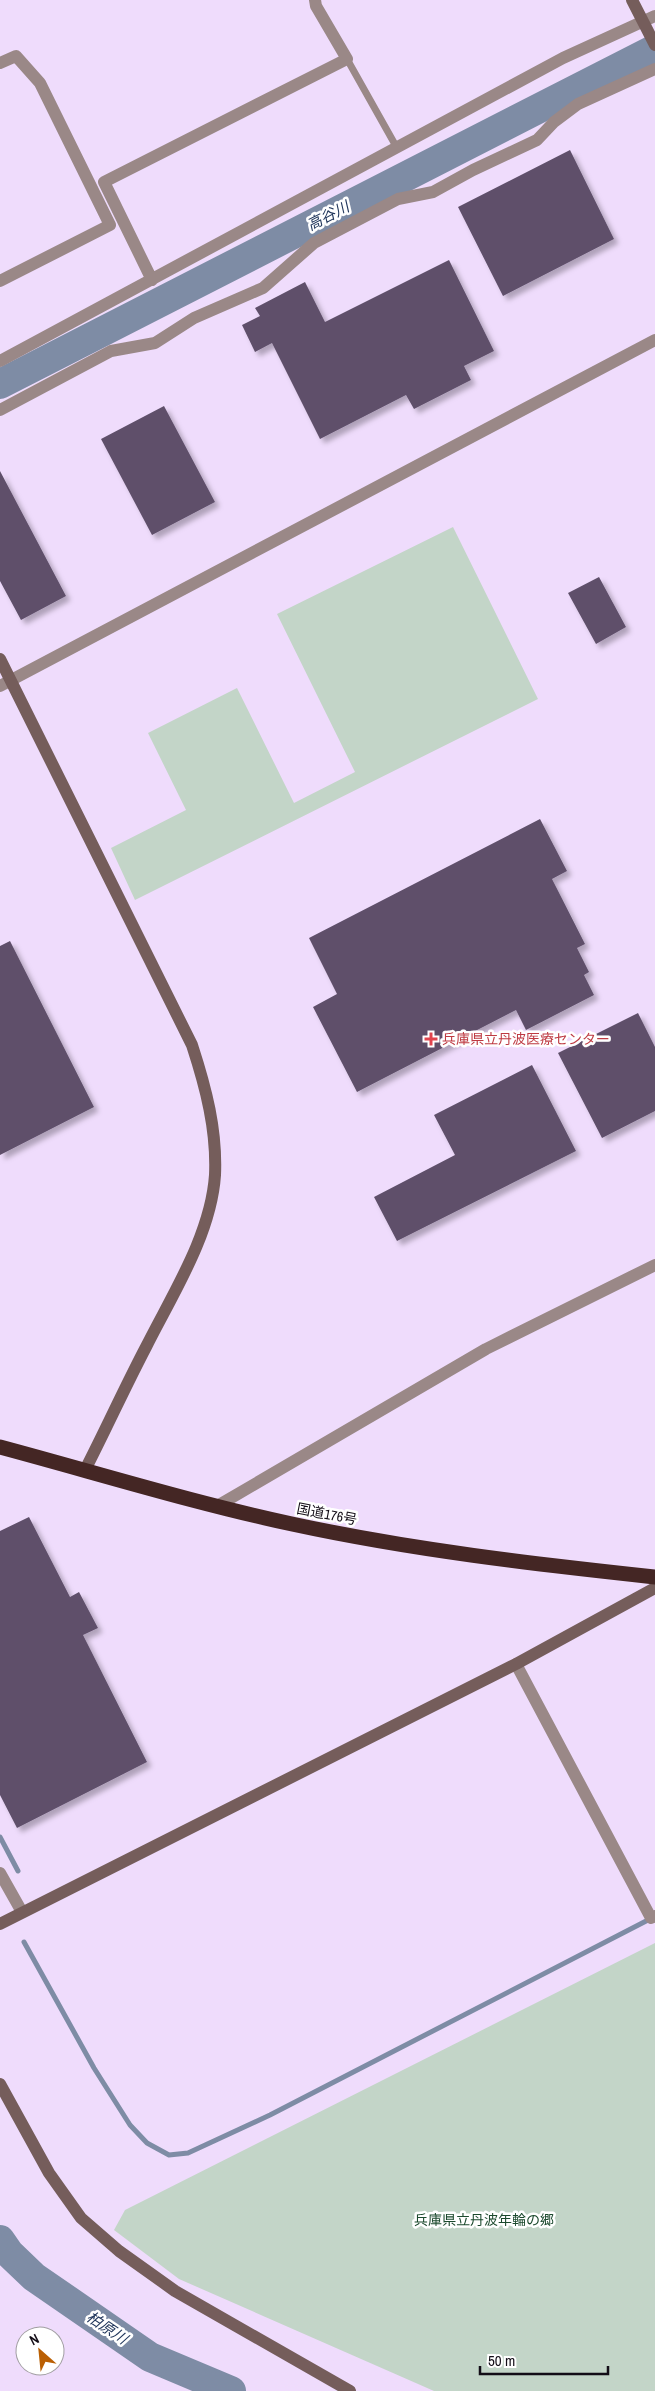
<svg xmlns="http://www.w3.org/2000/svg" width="655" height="2391" font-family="'Archivo Narrow','Noto Sans JP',sans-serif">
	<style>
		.green { fill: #c3d5c8 }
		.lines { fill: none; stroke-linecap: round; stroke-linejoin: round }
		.stream { stroke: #7e8ca5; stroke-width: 5 }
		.river { stroke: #7e8ca5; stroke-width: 30 }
		.building { fill: #5f506a; filter: url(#shadow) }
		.lane { stroke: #9a8887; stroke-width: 7 }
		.street { stroke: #9a8887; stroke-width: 12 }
		.secondary { stroke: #755d5b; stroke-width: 12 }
		.highway { stroke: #442624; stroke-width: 15 }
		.health-dot { fill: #e0444e; stroke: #fff; stroke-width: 2 }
		.labels { text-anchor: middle; stroke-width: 5; stroke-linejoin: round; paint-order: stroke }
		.health-label { font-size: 14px; fill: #be3a42; stroke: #fff; text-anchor: start }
		.street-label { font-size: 14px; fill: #130d17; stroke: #fff }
		.park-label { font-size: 14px; fill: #1b492d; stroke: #fff }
		.water-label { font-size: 15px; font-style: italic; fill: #22375c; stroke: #fff }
	</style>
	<defs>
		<filter id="shadow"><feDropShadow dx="4.5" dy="4.5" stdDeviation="2.5" flood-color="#0004"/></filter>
	</defs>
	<rect width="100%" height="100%" fill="#efdcfc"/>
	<path class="green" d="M453,527L538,699L135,900L111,848L186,810L148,733L237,688L294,803L355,772L277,614Z
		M655,1943V2391H434L179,2279L114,2230L125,2210Z"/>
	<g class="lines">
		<path class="stream" d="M0,1837L18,1871
			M24,1942L94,2068L130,2125L147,2143L169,2155L188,2153L270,2115L650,1919"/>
		<path class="river" d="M0,384L655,49
			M0,2240L9,2253L34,2277L150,2357L231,2391"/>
	</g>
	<path class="building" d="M570,150L614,239L503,296L458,207Z
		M449,260L494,351L464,366L471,380L414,409L406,395L320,439L272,343L255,352L242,325L260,316L255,308L305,282L325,322Z
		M164,406L215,502L152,535L101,439Z
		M0,471L66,596L21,620L0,581Z
		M599,577L626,627L596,644L568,593Z
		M540,819L567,871L552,879L585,944L577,948L589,972L584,975L594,995L526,1030L516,1010L357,1092L313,1007L337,994L309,938Z
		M10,941L94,1107L0,1155V946Z
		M638,1013L655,1047V1111L602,1138L558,1053Z
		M532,1065L576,1151L397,1241L374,1197L455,1155L434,1115Z
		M29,1517L70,1597L79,1592L98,1628L83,1635L147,1762L17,1828L0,1795V1531Z"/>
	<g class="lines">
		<path class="lane" d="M347,59L397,148"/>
		<path class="street" d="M0,63L16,56L40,83L110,225L0,281
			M152,280L104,182L347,59L316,6L315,0
			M0,361L563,58L655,16
			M0,410L111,351L155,343L194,318L263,288L314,243L398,199L433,192L473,170L537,140L554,122L578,104L655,69
			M0,686L655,340
			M219,1505L486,1349L655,1265
			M516,1664L651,1918L655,1916
			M0,1873L22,1912"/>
		<path class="secondary" d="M632,0L655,45
			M0,659L192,1045C206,1088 217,1130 215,1175C211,1235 172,1295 146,1347C125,1387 106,1429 85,1470
			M0,1924L516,1664L655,1588
			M0,2084L49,2173L81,2218L119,2251L175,2291L350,2391"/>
		<path class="highway" d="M0,1447C97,1473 194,1503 292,1524C412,1550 534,1564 655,1577"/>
	</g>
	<path class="health-dot" d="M428.5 1031.5h5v5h5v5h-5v5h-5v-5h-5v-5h5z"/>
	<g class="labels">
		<g class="health-label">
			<text x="442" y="1044">兵庫県立丹波医療センター</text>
		</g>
		<g class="street-label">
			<text transform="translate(327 1514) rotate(11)" y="5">国道176号</text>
		</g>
		<g class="park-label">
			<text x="484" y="2225">兵庫県立丹波年輪の郷</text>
		</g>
		<g class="water-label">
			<text transform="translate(328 216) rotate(-27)" y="5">高谷川</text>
			<text transform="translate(107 2328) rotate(34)" y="5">柏原川</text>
		</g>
	</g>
	<g transform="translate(40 2351) rotate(333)"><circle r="24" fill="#ffffff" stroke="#a19ea2"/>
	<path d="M0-4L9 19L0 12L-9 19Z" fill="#ba5f03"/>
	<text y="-8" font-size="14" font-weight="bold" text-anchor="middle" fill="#130d17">N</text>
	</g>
	<path d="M480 2366v8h128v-8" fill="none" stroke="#130d17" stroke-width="2.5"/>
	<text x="488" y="2366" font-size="15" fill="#130d17" stroke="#ffffff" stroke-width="4" paint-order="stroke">50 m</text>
</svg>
